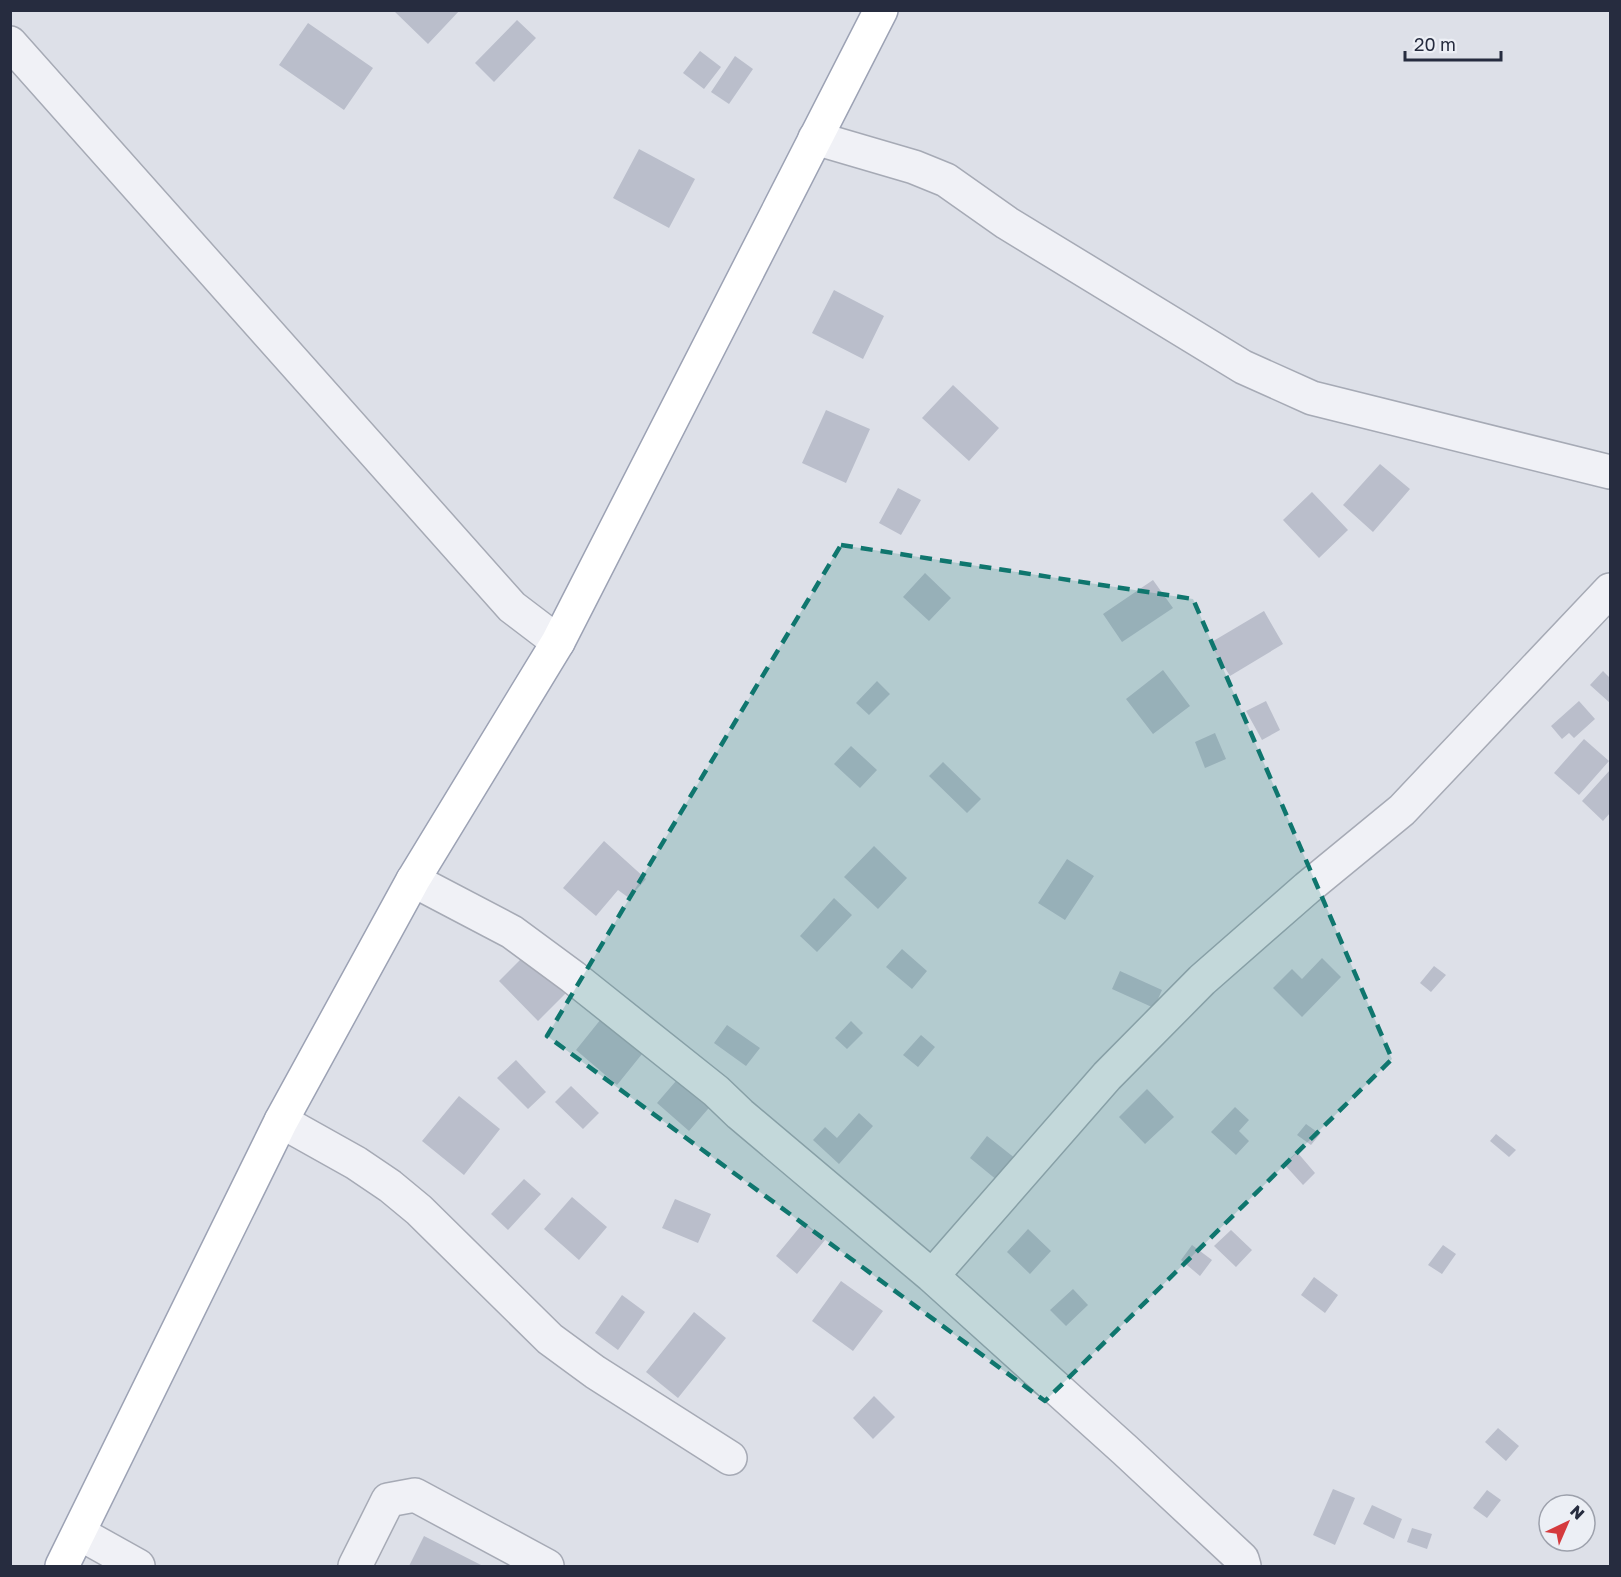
<svg xmlns="http://www.w3.org/2000/svg" width="1621" height="1577" font-family="'Golos Text',sans-serif">
	<style>
		.building { fill: #babecb }
		.lines { fill: none; stroke-linecap: round; stroke-linejoin: round }
		.minor-casing { stroke: #a6aab5; stroke-width: 36 }
		.major-casing { stroke: #9ca2b4; stroke-width: 36 }
		.minor { stroke: #f0f1f6; stroke-width: 33 }
		.major { stroke: #fff; stroke-width: 33 }
		.marked { fill: #0f766e; fill-opacity: 0.2; stroke: #0f766e; stroke-width: 4.5; stroke-dasharray: 12 8; stroke-linejoin: round }
	</style>
	<rect width="100%" height="100%" fill="#dde0e8"/>
	<path class="building" d="M393,10H460L428,44Z
		M517,20L536,38L494,82L475,63Z
		M308,23L373,68L344,110L279,65Z
		M700,51L721,67L704,89L683,73Z
		M735,56L753,69L729,104L711,92Z
		M639,149L695,179L669,228L613,198Z
		M834,290L884,316L863,359L812,333Z
		M953,385L999,428L969,461L922,418Z
		M826,410L870,429L846,483L802,463Z
		M1380,464L1410,489L1373,532L1343,505Z
		M898,488L921,500L901,535L879,523Z
		M1312,492L1348,530L1319,558L1283,520Z
		M925,573L951,598L929,621L903,597Z
		M1153,580L1173,608L1122,642L1103,614Z
		M1264,611L1283,644L1230,676L1210,643Z
		M1163,670L1190,706L1153,734L1126,699Z
		M1603,671L1610,678V703L1590,685Z
		M877,681L890,694L869,715L856,703Z
		M1266,701L1280,730L1262,740L1246,711Z
		M1579,701L1595,719L1574,738L1569,733L1562,739L1551,726Z
		M1215,733L1226,759L1205,768L1195,742Z
		M1584,739L1609,761L1579,795L1554,773Z
		M851,746L877,770L860,788L834,764Z
		M943,762L981,799L967,813L929,776Z
		M1610,770V813L1603,821L1582,801Z
		M604,841L646,879L629,898L618,890L596,916L563,888Z
		M874,846L907,878L878,909L844,877Z
		M1067,859L1094,876L1065,920L1038,903Z
		M834,898L852,915L817,952L800,936Z
		M902,949L927,971L912,989L886,967Z
		M528,952L567,992L538,1021L499,981Z
		M1322,958L1341,977L1302,1017L1273,988L1292,969L1302,979Z
		M1434,966L1446,975L1431,992L1420,983Z
		M1120,971L1162,990L1154,1008L1112,989Z
		M601,1019L642,1054L617,1085L576,1050Z
		M851,1021L863,1033L847,1049L835,1038Z
		M727,1025L760,1048L746,1066L714,1043Z
		M921,1035L935,1047L918,1067L903,1055Z
		M516,1060L546,1092L528,1109L497,1078Z
		M682,1074L714,1102L689,1131L657,1103Z
		M571,1086L599,1113L583,1129L555,1102Z
		M1147,1089L1174,1117L1145,1144L1119,1117Z
		M459,1096L500,1129L464,1175L422,1141Z
		M1235,1107L1249,1120L1239,1131L1249,1141L1236,1155L1211,1132Z
		M859,1113L873,1126L839,1164L813,1140L825,1127L837,1138Z
		M1306,1124L1320,1134L1311,1145L1297,1135Z
		M1496,1134L1516,1150L1509,1157L1490,1141Z
		M987,1136L1021,1163L1003,1185L970,1158Z
		M1297,1152L1315,1173L1303,1185L1284,1164Z
		M524,1179L541,1194L508,1230L491,1214Z
		M572,1197L607,1227L579,1260L544,1229Z
		M675,1199L711,1214L698,1243L662,1228Z
		M804,1222L825,1240L797,1274L776,1256Z
		M1028,1229L1051,1251L1030,1274L1007,1252Z
		M1231,1230L1252,1250L1236,1267L1214,1246Z
		M1192,1245L1212,1260L1200,1276L1181,1260Z
		M1443,1245L1456,1254L1442,1274L1428,1265Z
		M1314,1277L1338,1295L1325,1313L1301,1295Z
		M841,1281L883,1311L853,1351L812,1321Z
		M1073,1289L1088,1305L1066,1326L1050,1310Z
		M622,1295L645,1312L618,1350L595,1333Z
		M694,1312L726,1338L678,1398L646,1372Z
		M874,1396L895,1417L873,1439L853,1418Z
		M1498,1428L1519,1446L1506,1461L1485,1442Z
		M1333,1489L1355,1498L1335,1545L1313,1535Z
		M1487,1490L1501,1500L1487,1518L1473,1508Z
		M1372,1505L1402,1519L1394,1539L1363,1524Z
		M1412,1528L1432,1534L1427,1549L1407,1542Z
		M424,1536L483,1566H409Z"/>
	<g class="lines">
		<defs>
			<path id="minor" d="M10,43L512,607L558,642
				M815,138L914,167L946,180L1007,223L1243,367L1312,398L1610,472
				M413,880L512,932L573,977L716,1091L740,1114L932,1276L1125,1450L1242,1559L1244,1566
				M281,1121L356,1163L390,1186L419,1210L550,1339L595,1372L730,1458
				M932,1276L1107,1076L1202,980L1307,888L1402,810L1610,590
				M79,1533L138,1566
				M355,1566L388,1500L415,1495L547,1566"/>
			<path id="major" d="M62,1566L281,1121L413,880L558,642L881,10"/>
		</defs>
		<use href="#minor" class="minor-casing"/>
		<use href="#major" class="major-casing"/>
		<use href="#minor" class="minor"/>
		<use href="#major" class="major"/>
	</g>
	<path class="marked" d="M841,545L1193,599L1392,1059L1045,1401L547,1036Z"/>
	<rect width="1621" height="1577" fill="none" stroke="#262c3f" stroke-width="24"/>
	<g transform="translate(1567 1523) rotate(44)"><circle r="28" fill="#eceff5" stroke="#9da1ac" stroke-width="1.5"/>
	<path d="M0-4.5L10 22L0 15L-10 22Z" fill="#d53a3d"/>
	<text y="-9" font-size="16" font-weight="bold" text-anchor="middle" fill="#262c3f">N</text>
	</g>
	<path d="M1405 51v9h96v-9" fill="none" stroke="#262c3f" stroke-width="3"/>
	<text x="1414" y="51" font-size="18" fill="#262c3f" stroke="#eceff5" stroke-width="4.5" paint-order="stroke">20 m</text>
</svg>
